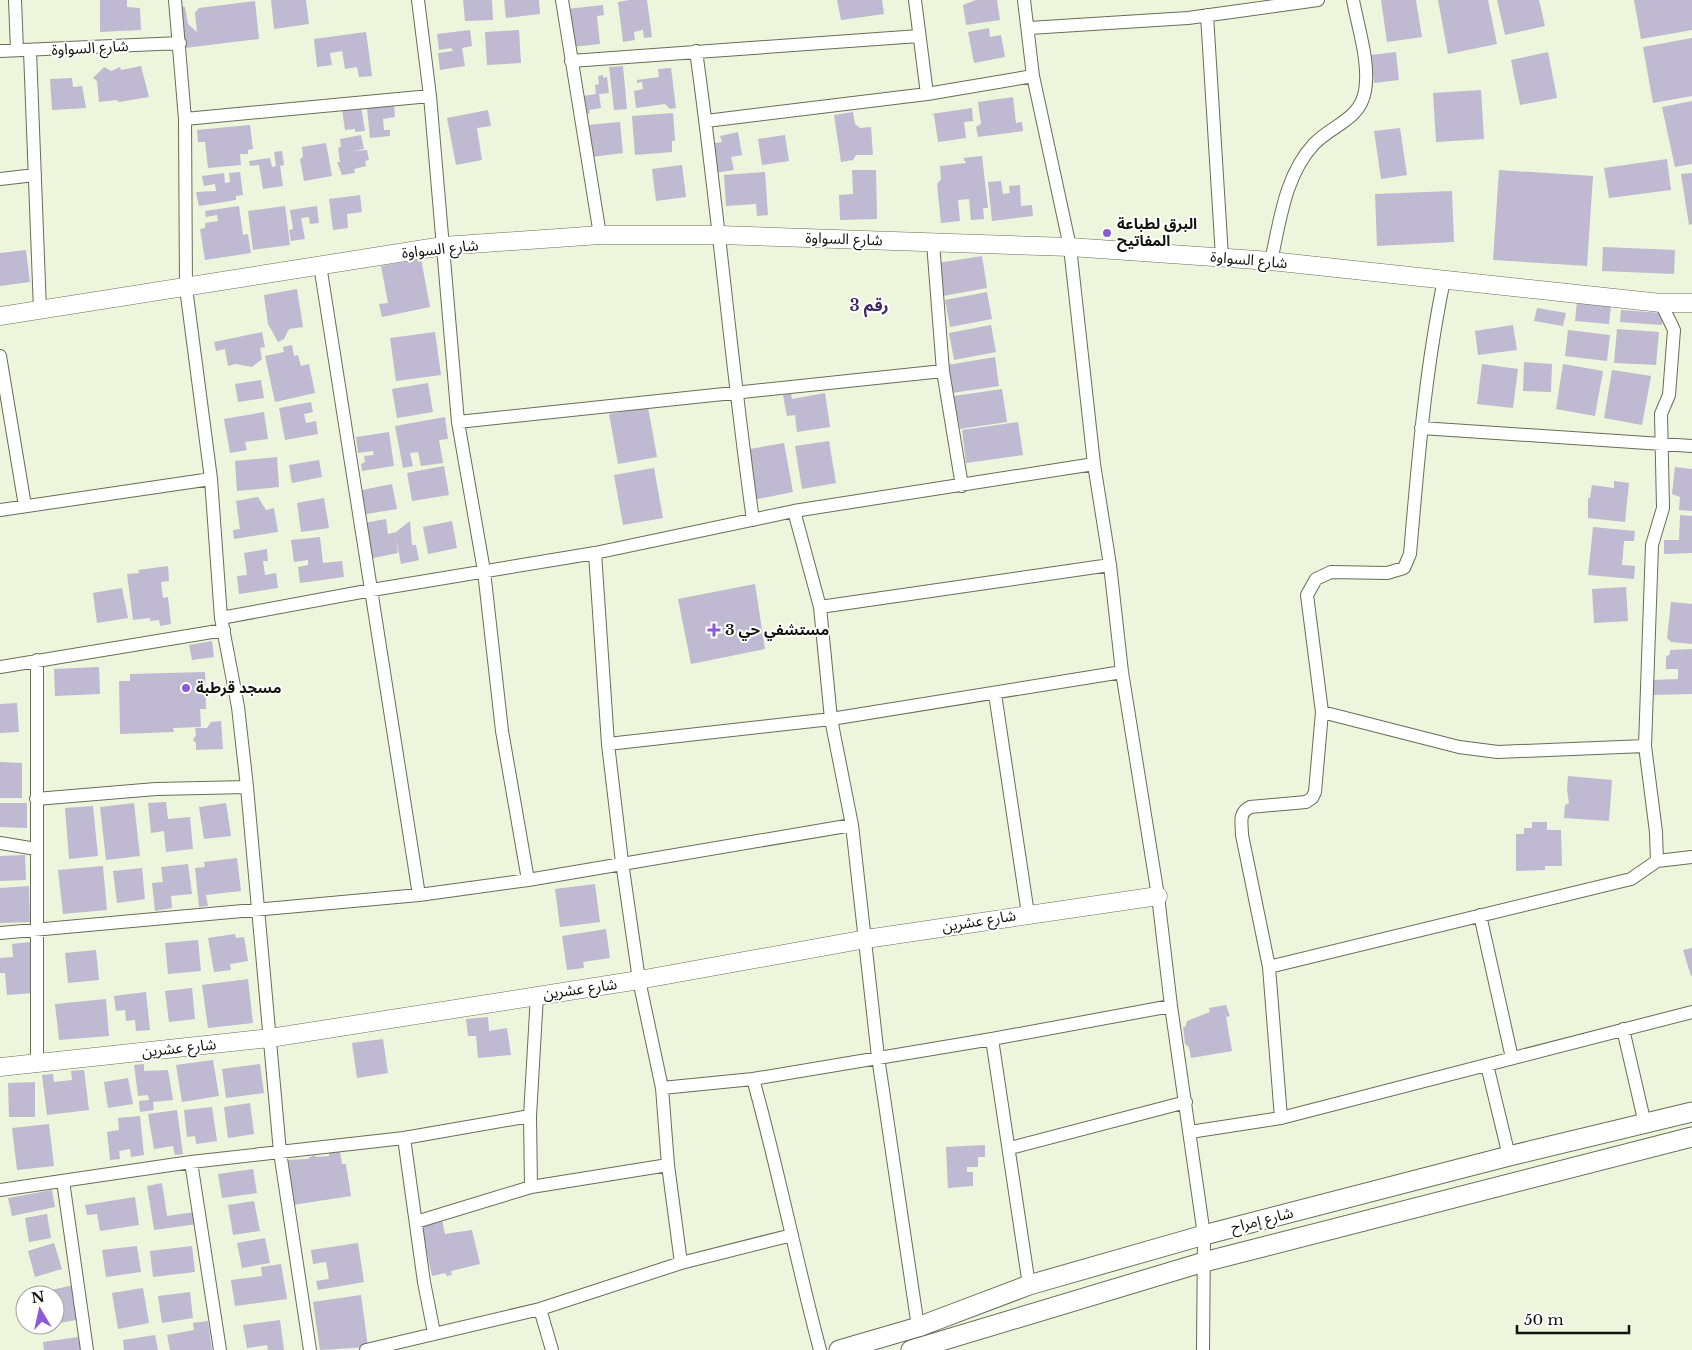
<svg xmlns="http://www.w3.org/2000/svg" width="1692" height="1350" font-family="'Libre Baskerville','Noto Sans Arabic',serif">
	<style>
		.building { fill: #bfb9d1 }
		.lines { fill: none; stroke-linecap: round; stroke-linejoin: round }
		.street-casing { stroke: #676e58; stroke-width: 14 }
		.secondary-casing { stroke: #676e58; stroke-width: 19 }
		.primary-casing { stroke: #676e58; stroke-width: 21 }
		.street { stroke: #fff; stroke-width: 12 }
		.secondary { stroke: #fff; stroke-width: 18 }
		.primary { stroke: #fff; stroke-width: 19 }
		.poi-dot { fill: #8a5bd5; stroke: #fff; stroke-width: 2 }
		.labels { text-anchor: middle; stroke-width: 4; stroke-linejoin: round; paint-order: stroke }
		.street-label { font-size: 15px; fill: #12140c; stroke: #fff }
		.poi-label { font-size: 15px; font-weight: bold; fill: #12140c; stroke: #fff; text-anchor: start }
		.neighbourhood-label { font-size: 16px; font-weight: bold; fill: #3d2761; stroke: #fff }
	</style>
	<rect width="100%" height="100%" fill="#edf5dc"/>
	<path class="building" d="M100,0H127V7L140,8L141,30L100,32Z
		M271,0H306L309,24L274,29Z
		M463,0H492L493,20L465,21Z
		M504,0H539L540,14L506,18Z
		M629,0H647L652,37L644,38L643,30L634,32L635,40L623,42L618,2Z
		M837,0H882L884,14L841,20Z
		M976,0H997L1000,20L966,25L963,5Z
		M1381,0H1416L1422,37L1387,42Z
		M1438,0H1488L1497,44L1448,54Z
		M1497,0H1539L1545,26L1505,35Z
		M1634,0H1692V30L1641,39Z
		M255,1L259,39L185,48L180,6L185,7L188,24L197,32L195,13L199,8Z
		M603,5L604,15L597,16L600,44L572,47L567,9Z
		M989,28L990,37L1001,35L1005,57L974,63L968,32Z
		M470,30L472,46L462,48L465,66L440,70L438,53L453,51L451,48L439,50L437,34Z
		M519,30L521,63L487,65L485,32Z
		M366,32L372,76L359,77L357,67L345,69L342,51L330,53L332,65L317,67L314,39Z
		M1692,38V96L1653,103L1643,47Z
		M1396,52L1399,80L1374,83L1371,55Z
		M1548,52L1557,98L1520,105L1511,60Z
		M141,66L149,97L119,102L117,100L99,102L97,81L93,78L104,67L111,71L120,67L121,70Z
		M623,66L627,109L614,110L609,67Z
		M671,68L676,108L670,109L665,104L636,108L634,91L643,89L642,82L637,83V80L659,77L658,69Z
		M603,75V78L607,77L609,93L599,94L601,108L589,110L590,113L585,114L583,96L596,94L595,85L599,84L598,76Z
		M72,78L73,87L82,86L86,108L52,110L50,79Z
		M1481,90L1484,139L1436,142L1433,93Z
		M1013,97L1016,123L1022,122L1023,131L978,137L976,127L981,124L978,102Z
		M1692,101V164L1675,167L1662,107Z
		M394,105L395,117L383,119L384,130H390V136L370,138L367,108Z
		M361,106L365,131L355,132V129L345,130L342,109Z
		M972,108L973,121L964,122L966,138L938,142L934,115L931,114Z
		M488,110L491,126L477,128L482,160L456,165L447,118Z
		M853,112L855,124L860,128L871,127L873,155H856L853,160L841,162L834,115Z
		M673,113L675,141H672V152L635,155L632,116Z
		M620,122L623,153L592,157L588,125Z
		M250,125L253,149L248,150V154H240L241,165L208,168L205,142H198L197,130Z
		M1400,128L1407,175L1381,179L1374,131Z
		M738,132L742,155L731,157L734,170L715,173L709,144L722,142L720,136Z
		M361,135L364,149L353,151L367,150L369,160L365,161L366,166L354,169L355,173L342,175L337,162H340L338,148L341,147L340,139Z
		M785,135L789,161L762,165L758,139Z
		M326,143L332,176L304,181L300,159L303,157L302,147Z
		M282,151L284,165L280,166L283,186L263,189L259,165L250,166L249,161L270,158L272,167L276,166L274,152Z
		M982,156L988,208H983L984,219L971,220L969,199L958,200L960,221L941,223L937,184L941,179L940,166L966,163L963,158Z
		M1667,159L1671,190L1609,198L1604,168Z
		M682,165L686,197L656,201L652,169Z
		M852,170H876L877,219L840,220L839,195L853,194Z
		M1499,170L1593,176L1587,266L1493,260Z
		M240,172L243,195L236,196V200L199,206L196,192L216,191L215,184L204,186L202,176L224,173L225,183L230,182L229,173Z
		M765,172L768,215L757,216L756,204L726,206L724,175Z
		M1692,173V224L1689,225L1681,174Z
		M1001,181L1003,194L1010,193L1009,186L1020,185L1021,206L1032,205L1033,216L992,221L988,182Z
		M1452,191L1454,242L1377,246L1375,194Z
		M360,195L362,212L347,214L348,228L333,230L329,199Z
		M239,206L243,235L248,234L251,253L205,260L200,229L205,228V223L218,221L217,215L206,217L205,211Z
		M285,206L290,245L253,250L248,211Z
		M317,206L319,223L310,224L309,217L301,218L305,239L291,241L289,230L293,229L290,210Z
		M1603,247L1675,250L1674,274L1602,271Z
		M26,250L30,282L0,286V253Z
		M982,256L987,288L943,296L938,263Z
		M421,259L430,307L382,317L379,304L388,303L381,266Z
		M297,289L303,327L289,329L284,339L278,342L268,324L264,295Z
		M987,292L992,319L950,327L945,300Z
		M1577,301L1611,305L1609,324L1575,321Z
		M1537,308L1566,313L1563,326L1534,321Z
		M1621,310L1663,313L1662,325L1620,322Z
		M991,325L996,352L954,360L949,333Z
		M1513,325L1517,350L1478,355L1475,331Z
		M1617,329L1659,332L1656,365L1614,363Z
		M1568,330L1610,335L1607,361L1565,356Z
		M262,332L265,347L260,348L262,359L252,367L236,364L228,366L225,349L216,351L214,342Z
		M435,332L441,375L396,381L390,338Z
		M292,345L294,356L298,355L301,366L309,364L315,393L275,402L265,356L284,352L283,347Z
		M995,357L999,386L952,393L947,365Z
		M1524,362L1552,364L1551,392L1523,391Z
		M1482,364L1518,369L1513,408L1477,404Z
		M1563,364L1603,371L1595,416L1556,409Z
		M1612,370L1651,376L1642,425L1604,418Z
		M261,380L264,398L238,402L235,384Z
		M428,383L433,412L397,418L392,389Z
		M1002,389L1007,422L960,429L954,396Z
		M791,393L792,399L825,393L830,427L797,432L795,415L787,416L783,395Z
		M311,402L313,412L304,414L306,423L316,421L318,434L285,440L279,408Z
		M648,407L657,457L618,464L609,414Z
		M264,412L268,439L245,442L247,450L230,453L224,419Z
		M445,417L448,439L439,440L443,463L421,466L418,452L410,453L413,466L403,468L395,426Z
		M1018,422L1023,455L966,463L962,430Z
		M389,432L394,466L362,471L361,464L365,462L364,456L374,455L373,451L358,453L356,437Z
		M829,441L836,483L802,489L795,446Z
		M784,443L793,492L753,500L744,450Z
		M277,457L279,487L237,491L235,461Z
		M319,460L322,477L292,483L289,465Z
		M444,466L449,495L412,501L407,473Z
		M1675,467L1692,469V511L1679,510L1680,497L1672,494Z
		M654,468L663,518L623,525L614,475Z
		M1614,481L1629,483L1625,522L1588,518V498H1590L1592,485L1614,488Z
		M392,484L397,509L366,514L362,490Z
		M258,497L266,510L274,508L278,532L234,539L233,530L240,529L236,501Z
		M324,498L329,528L301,532L297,503Z
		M1680,515L1692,516V553L1664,554V540H1679Z
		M386,519L388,534L396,532L410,521L412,545H416L419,560L401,564L396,538L398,553L368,559L364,523Z
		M452,521L457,548L428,554L423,527Z
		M1593,527L1635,531L1634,541H1624L1622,565L1635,566L1634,579L1588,575Z
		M320,537L323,563L342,561L344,577L300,583L298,567L308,565V560L294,562L291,540Z
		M267,549L268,561H263L265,575L276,573L278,588L239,594L237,576L247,575L244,553Z
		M168,566L169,581L161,582L163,598L168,597L171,624L160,626L159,620L150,621V618L133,620L127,574L139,573L138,570Z
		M755,584L765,649L691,664L678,599Z
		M1626,587L1628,621L1594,623L1592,589Z
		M122,588L128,618L97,623L93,593Z
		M1671,602L1692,604V644L1671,642L1667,638Z
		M212,641L214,657L192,660L189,645Z
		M1692,649V694L1652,695V680L1678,679V669H1666V657L1670,654V650Z
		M99,667L100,694L55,696L54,669Z
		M205,672L206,709H200L201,727L173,728L174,732L120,734L119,681H130V674Z
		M17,703L19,732L0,733V704Z
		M221,721L223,749L196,750V743L193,740L196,735L195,728H207L211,722Z
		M0,762L22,763V798H0Z
		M1568,776L1612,780L1609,821L1564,818L1565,805L1569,803L1567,790Z
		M166,802L168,819L190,817L193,849L166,852L164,831L151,833L148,803Z
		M0,803H27V828L0,827Z
		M134,803L140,856L106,860L100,807Z
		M226,803L231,836L204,839L199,807Z
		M93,806L98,856L69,859L65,808Z
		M1532,822H1547V830H1561L1562,866H1545V870L1516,871V834H1524V828H1532Z
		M25,855L26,880L0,881V856Z
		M237,858L241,891L206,895L208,906L199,907L195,868L205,867L204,862Z
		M188,864L192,894L171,896L172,908L155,911L152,883L163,882L161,867Z
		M103,866L107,910L63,914L58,870Z
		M142,868L145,899L117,903L113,871Z
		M595,884L600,922L560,927L555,889Z
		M29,886L30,922L0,923V888Z
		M606,929L610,958L583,962L584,968L567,970L562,936Z
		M235,934L236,938L244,937L248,961L230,964L231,970L214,972L208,938Z
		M198,940L201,971L168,974L165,943Z
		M30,942L34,993L7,995L5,973H0V958L13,957L12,944Z
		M1692,948V976H1691L1683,950Z
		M96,950L99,980L68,983L65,953Z
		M248,979L253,1023L208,1028L202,985Z
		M192,988L195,1019L169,1022L165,991Z
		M146,992L150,1030L136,1031L135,1020L126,1021L125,1010L116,1011L114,996Z
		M106,999L109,1036L59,1040L55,1004Z
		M1226,1005L1230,1016L1226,1017L1232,1051L1191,1058L1189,1047L1185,1044L1183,1027H1185L1187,1021L1210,1012L1209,1008Z
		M488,1017L489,1031L507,1028L511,1055L478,1058L476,1036H468L466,1019Z
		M383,1039L388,1073L357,1078L352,1043Z
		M213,1060L219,1096L182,1102L176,1065Z
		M144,1064V1071L168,1070L173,1100L153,1102L154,1110L140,1112L139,1101L149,1100L148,1095L138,1096L134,1065Z
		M260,1064L264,1093L226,1098L222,1069Z
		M84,1070L89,1110L47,1115L42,1075L53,1074L54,1082L72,1080L71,1071Z
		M128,1078L133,1104L108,1108L104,1082Z
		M35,1082V1117H9L8,1083Z
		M250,1103L254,1134L228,1138L224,1107Z
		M212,1107L217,1141L196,1144L195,1136L187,1137L184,1110Z
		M177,1110L183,1154L175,1155L173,1146L154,1149L148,1114Z
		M140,1116L144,1155L131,1157L130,1149L119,1151L120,1159L110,1160L107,1132L119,1130L118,1118Z
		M49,1124L54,1166L17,1170L12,1128Z
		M985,1145V1157H978V1167H967V1172H973V1186L948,1188L946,1147Z
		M340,1152L342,1164H346L351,1196L293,1205L286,1160L307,1159L314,1155L316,1157L329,1156V1153Z
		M253,1169L257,1193L222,1198L218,1174Z
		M162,1183L167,1216L195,1212L197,1224L154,1230L147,1186Z
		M52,1190L55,1207L12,1216L8,1198Z
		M135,1197L139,1225L100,1231L97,1214L87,1215L85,1205Z
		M254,1201L260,1231L233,1235L228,1205Z
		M47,1214L51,1238L29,1242L25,1218Z
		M442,1220L445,1234L472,1230L480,1264L451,1271L452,1275L447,1276L445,1273L432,1276L421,1225Z
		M265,1238L270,1263L242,1268L237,1243Z
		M54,1243L62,1269L35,1277L28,1251Z
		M358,1243L364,1282L318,1290L316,1281L329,1279L326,1262L313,1264L311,1250Z
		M137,1246L141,1272L106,1277L102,1250Z
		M192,1246L195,1272L153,1277L150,1251Z
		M281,1264L287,1299L235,1306L231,1280L262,1276L261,1267Z
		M74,1285L81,1319L55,1324V1295H27Z
		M143,1288L149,1323L118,1329L112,1293Z
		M190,1292L193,1318L162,1323L158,1296Z
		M361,1295L368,1347L320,1350L313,1302Z
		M280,1320L284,1350H268L267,1345L247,1348L243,1325Z
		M208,1321L212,1350H170L167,1335L194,1330L193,1323Z
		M32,1325H46V1326L33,1328Z
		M155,1335L158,1350H124L123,1340Z
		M78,1337L81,1350H44L43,1342Z"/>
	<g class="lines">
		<defs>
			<path id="street" d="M15,0L17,50
				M175,0L185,119L186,288L211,479L221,618L238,707L247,787L280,1152L310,1350
				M418,0L430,96L458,422L484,571L502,731L528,880
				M562,0L600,235
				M915,0L927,94
				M1024,0L1033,76L1070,247L1094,464L1110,565L1122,672L1158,896L1171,1006L1204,1235L1203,1350
				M1207,15L1222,257
				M1029,28L1188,18L1318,0
				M0,51L180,43
				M30,51L40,310
				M696,51C718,207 731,364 753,520
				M571,61L919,36
				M185,119L430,96
				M706,121L927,94L1033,76
				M0,179L35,175
				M933,243L943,371L962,486
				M1271,261C1280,221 1285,175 1314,144C1332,125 1360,120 1365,91C1370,62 1358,28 1353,0
				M320,265L419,895
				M0,356L25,506
				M458,422L943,371
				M1421,428L1692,446
				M0,510L211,479
				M794,511L820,607L831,719L852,825L878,1057L918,1327
				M595,553L608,744L622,862L639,980L662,1088L668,1165L681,1263
				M820,607L1110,565
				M221,618L372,590L595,553L794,511L1094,464
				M37,660V1063
				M0,667L224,630
				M995,694L1028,914
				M1322,712L1459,747L1498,752L1645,746
				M608,744L831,719L1122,672
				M36,799L156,789L247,787
				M0,843L36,849
				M1657,861L1656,832L1645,746L1652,545L1663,508L1661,414L1669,395L1674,330L1661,303
				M1480,915L1512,1058
				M0,933L419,895L528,880L852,825
				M1269,967L1242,835C1242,823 1238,813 1250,807L1306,802L1312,798L1315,792L1322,712L1307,595L1316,579L1331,572L1387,573L1404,568L1410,554C1418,462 1425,371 1444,280
				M1623,1029L1645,1124
				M992,1039L1029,1285
				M1487,1065L1509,1156
				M753,1079C778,1168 796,1260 820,1350
				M662,1088L753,1079L992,1039L1171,1006
				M1281,1118L1269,967L1631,879L1657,861L1692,857
				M1190,1132L1281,1118L1692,1012
				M404,1138L424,1282L434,1333
				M1010,1148L1186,1102
				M191,1162L220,1350
				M63,1181L87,1350
				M531,1187L530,1116L537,995
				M0,1190L191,1162L404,1138L530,1116
				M416,1222L531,1187L668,1165
				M540,1309L552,1350
				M366,1350L540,1309L681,1263L792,1235"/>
			<path id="secondary" d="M0,316L443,246L600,235H720L1070,247L1271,261L1661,303H1692
				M0,1067L270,1038L639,980L866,939L1158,896"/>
			<path id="primary" d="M839,1350L918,1327L1029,1285L1204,1235L1509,1156L1692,1112
				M911,1350L1204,1262L1692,1137"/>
		</defs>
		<use href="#street" class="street-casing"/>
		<use href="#secondary" class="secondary-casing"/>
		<use href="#primary" class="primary-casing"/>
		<use href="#street" class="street"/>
		<use href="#secondary" class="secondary"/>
		<use href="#primary" class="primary"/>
	</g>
	<g class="poi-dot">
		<circle cx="1107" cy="233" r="5"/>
		<path d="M711.5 622.5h5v5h5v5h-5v5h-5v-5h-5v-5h5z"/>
		<circle cx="186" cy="688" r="5"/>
	</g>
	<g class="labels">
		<g class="street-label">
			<text transform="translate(90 48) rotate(-3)" y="5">شارع السواوة</text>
			<text transform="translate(844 239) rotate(2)" y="5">شارع السواوة</text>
			<text transform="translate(440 249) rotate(-6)" y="5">شارع السواوة</text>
			<text transform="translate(1249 260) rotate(5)" y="5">شارع السواوة</text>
			<text transform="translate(979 921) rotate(-9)" y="5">شارع عشرين</text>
			<text transform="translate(580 989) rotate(-8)" y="5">شارع عشرين</text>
			<text transform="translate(179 1048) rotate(-6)" y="5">شارع عشرين</text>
			<text transform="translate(1262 1220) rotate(-14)" y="5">شارع إمراح</text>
		</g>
		<g class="poi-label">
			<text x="1117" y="229">البرق لطباعة<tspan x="1117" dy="17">المفاتيح</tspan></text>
			<text x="725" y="635">مستشفي حي 3</text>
			<text x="196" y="693">مسجد قرطبة</text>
		</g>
		<g class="neighbourhood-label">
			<text x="869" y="311">رقم 3</text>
		</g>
	</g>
	<g transform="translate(40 1310) rotate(351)"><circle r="24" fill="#ffffff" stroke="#a0a19e"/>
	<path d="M0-4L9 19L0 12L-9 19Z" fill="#8a5bd5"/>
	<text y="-8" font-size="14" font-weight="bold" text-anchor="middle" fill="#12140c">N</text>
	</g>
	<path d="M1517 1325v8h112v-8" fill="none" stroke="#12140c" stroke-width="2.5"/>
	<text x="1524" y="1325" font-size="15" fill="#12140c" stroke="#ffffff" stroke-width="4" paint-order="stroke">50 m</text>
</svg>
